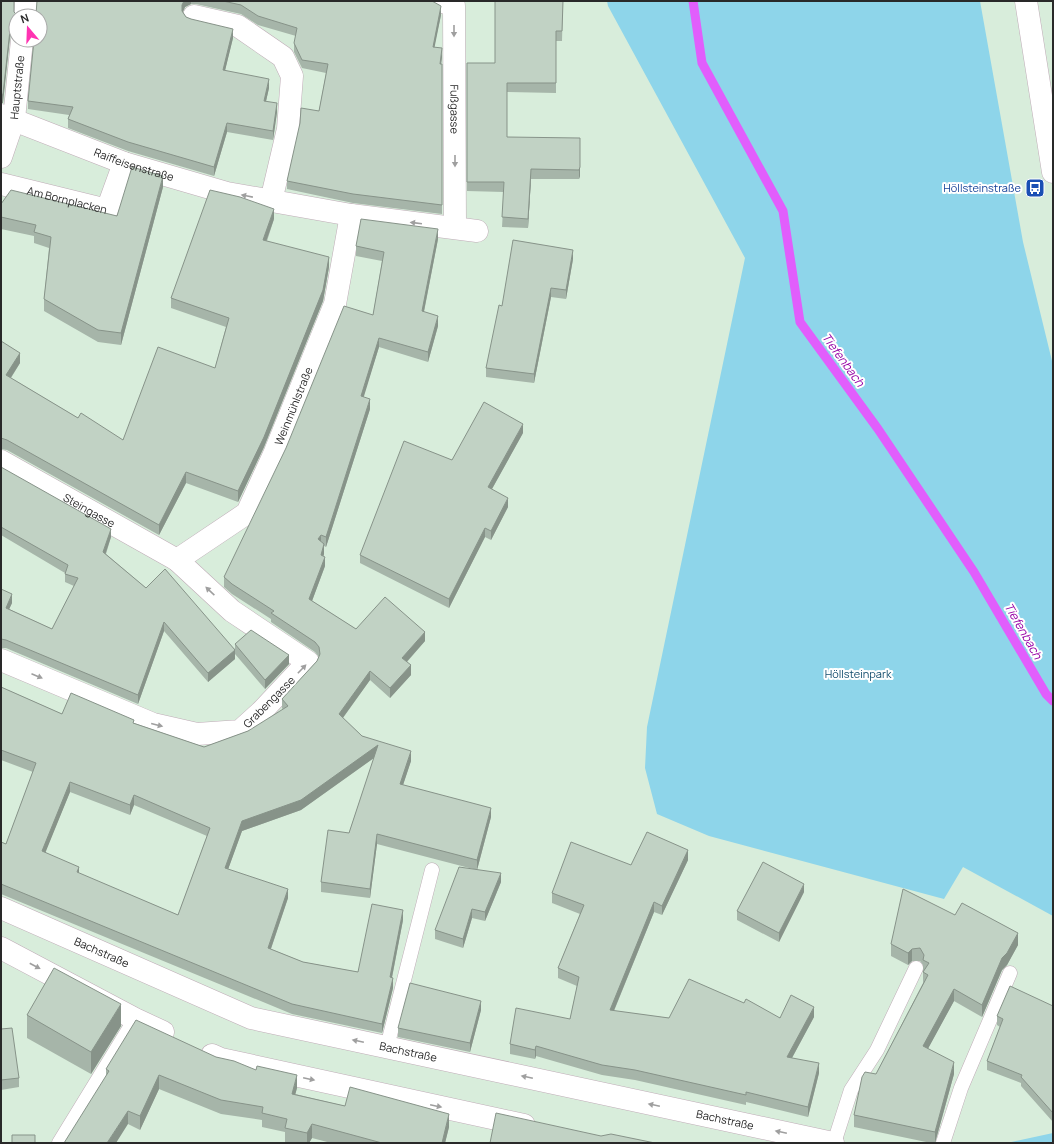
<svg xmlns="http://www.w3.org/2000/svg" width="1054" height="1144" font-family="Manrope,sans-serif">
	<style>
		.green { fill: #8ed5ea }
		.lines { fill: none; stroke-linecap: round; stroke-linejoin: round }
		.stream { stroke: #e15efc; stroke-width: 9 }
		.lane-casing { stroke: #bfacb7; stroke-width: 15 }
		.street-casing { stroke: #bfacb7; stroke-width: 23 }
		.secondary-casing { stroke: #bfacb7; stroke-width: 23 }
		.lane { stroke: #fff; stroke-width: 14 }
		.street { stroke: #fff; stroke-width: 22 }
		.secondary { stroke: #fff; stroke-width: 22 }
		.wall { fill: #a6b5a9; fill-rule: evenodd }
		.shaded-wall { fill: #879389 }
		.building { fill: #c1d2c4; stroke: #879389; fill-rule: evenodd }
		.oneway { fill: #9f9f9f }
		.labels { text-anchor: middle; stroke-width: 4; stroke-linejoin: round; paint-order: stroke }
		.street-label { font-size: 11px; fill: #292929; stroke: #fff }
		.transit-label { font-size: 11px; fill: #164399; stroke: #fff; text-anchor: end }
		.park-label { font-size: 11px; fill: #114c6d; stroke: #fff }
		.water-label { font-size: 12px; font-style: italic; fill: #9600a5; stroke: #fff }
	</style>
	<rect width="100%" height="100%" fill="#d8eddb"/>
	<path class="green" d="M607,1H980L1023,242L1053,365V916L963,867L944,899L709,836L657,814L645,768L647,727L745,258L608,6Z
		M1053,1133V1143H1007Z"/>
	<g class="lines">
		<path class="stream" d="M693,1L702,63L783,211L800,322L878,429L974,572L1046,694L1053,701"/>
		<defs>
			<path id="lane" d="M387,1047L432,870
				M59,1143L135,1019
				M834,1143L851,1090L877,1050L916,968
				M943,1143L961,1088L1010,973"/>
			<g id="street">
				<path id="s1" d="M440,1L454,6L455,227"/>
				<path d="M25,16L26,1"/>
				<path d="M194,16L238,26L283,57L292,76L288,129L271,201"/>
				<path id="s2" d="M1,115L124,163L227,193L351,215L477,231"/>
				<path id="s3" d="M1,157L14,119L22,40"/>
				<path id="s4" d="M1,184L107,210L124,163"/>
				<path id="s5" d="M1,461L177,560L232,611L308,662L261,712L240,731L197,734L153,724L1,660"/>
				<path id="s6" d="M177,560L247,513L275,452L335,304L351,215"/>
				<path id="s7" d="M1,908L251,1018L833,1143"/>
				<path d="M1,948L135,1019L163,1032"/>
				<path d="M212,1055L221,1059L524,1125"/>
			</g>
			<path id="secondary" d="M1026,1L1053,172"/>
		</defs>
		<use href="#lane" class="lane-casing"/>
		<use href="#street" class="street-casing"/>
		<use href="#secondary" class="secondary-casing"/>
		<use href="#lane" class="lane"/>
		<use href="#street" class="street"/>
		<use href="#secondary" class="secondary"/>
	</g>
	<path class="wall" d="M37,1H432L441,15L434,47L442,57L441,64H442V214L353,203L287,189V181L319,111L326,73L302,68L294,52V43L296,36L258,25L241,14L196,4H191L185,7L183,12L186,17L191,19L233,38L225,70L269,88L266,101L277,112L273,140L227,132L214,176L128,151L68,128V119L69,115L28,109V101L34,40Z
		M563,1L562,41H556V93L507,92V137L580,148V176L579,179H531L528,228L502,227L504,192L467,191V63H495Z
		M163,187L121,345L98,342L44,311V299L49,248L34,243V236L1,229V204L117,216Z
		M274,219L267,241L329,267L323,301L264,447L238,502L186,483L159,535L7,450L1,449V341L20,363L11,378L78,418L123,440L215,368L226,327L171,308V298Z
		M438,239L424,312L438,326L428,362L379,347L363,397L370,409L326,547L324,546V554L323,556L325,566L312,601L356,629L425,641L407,662L411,675L390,698L370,680L343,718L362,736L411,761L403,785L491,817L477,870L501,882L485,921L472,918L463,948L435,939V930L477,870L377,844L370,898L321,892V882L349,833L374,758L301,810L242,831L228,869L288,898L271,949L303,962L358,972L403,920L392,978L393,988L382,1033L292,1014L1,894V842L6,844L33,772L1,760V687L62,714L134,723L204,747L248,731L283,710L282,708V699L317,661L319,657L315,652L271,622V619L232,594L224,587V577L373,315L382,261L356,256V246ZM70,792L130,815L134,805L207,836L178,915L79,874L45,852Z
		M573,259L566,299L551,297L534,383L486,377V368L502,306Z
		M523,433L492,489L508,507L491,540L485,537L449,608L360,563V555L452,460Z
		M1,467L111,537L106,554L146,588L235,649V644L289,664L265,689L235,654V659L208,682L164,631L138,704L6,648H1V589L12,603L9,609L52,629L74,586L65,582V573L1,535Z
		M688,860L662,915L654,912L614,1011L669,1018L814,1017L792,1058L819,1073L808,1117L746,1102V1105L635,1080L602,1075L536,1056L535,1059L510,1054V1044L570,1019L577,986L558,978V968L580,914L552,903V893L631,865Z
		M804,892L779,942L737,920V911Z
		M891,944L1018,945L1007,965L1002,970L982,1017L954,1001L928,1048L954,1074L935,1143H931L854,1127V1115L876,1074L923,983V965L920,961H912L908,965L891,956Z
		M1053,1006V1122L1021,1086V1083L987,1070V1061L1000,1027L997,1025V1016Z
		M481,1010L470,1052L398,1037V1028Z
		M27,1015L121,1026L91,1074L27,1038Z
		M1,1029L19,1078V1087L1,1090Z
		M216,1057L297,1088L295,1094L345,1106L449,1127L445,1143H331L312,1138L309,1143H289L285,1142V1132L262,1127V1120L221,1114L159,1089L140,1130L128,1124L106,1077V1069Z"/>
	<path class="shaded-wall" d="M184,1H191V4L185,7L182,14V5Z
		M441,6V15L433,55V47Z
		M16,22V31L12,32L10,38L3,103H1V95L10,30L12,24Z
		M233,29V38L223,79V70Z
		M442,48V57L440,73V64Z
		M269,79V88L264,110V101Z
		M277,103V112L273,140V131Z
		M227,123V132L214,176V167Z
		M580,148V176L579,179V170Z
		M531,169V179L528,228V219Z
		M163,176V187L121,345V333Z
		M274,209V219L263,250V240Z
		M438,229V239L422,321V311Z
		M573,250V259L566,299V290Z
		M329,257V267L323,301L264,447L238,502V491Z
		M551,288V297L534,383V374Z
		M438,316V326L428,362V352Z
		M379,338V347L361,406V396Z
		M20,353V363L6,385V375Z
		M370,399V409L326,547V537Z
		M523,424V433L488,496V487Z
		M186,472V483L159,535V525Z
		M508,498V507L491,540V531Z
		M485,528V537L449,608V599Z
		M111,529V537L103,561V552Z
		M321,535V544L318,539Z
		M324,544V554L321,565V555Z
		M325,557V566L309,609V599Z
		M12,594V603L6,616V608Z
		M164,622V631L138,704V695Z
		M425,632V641L402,667V658Z
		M235,650V659L208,682V673Z
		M289,655V664L265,689V680Z
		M411,665V675L390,698V688Z
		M370,671V680L339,723V714Z
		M378,745V755L301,810L242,831L225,878V868L242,821Z
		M411,751V761L400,794V784Z
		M70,782V792L42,861V851Z
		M134,795V805L130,815V805Z
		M491,808V817L477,870V860Z
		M377,834V844L370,898V889Z
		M688,850V860L662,915V906Z
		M79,867V876L77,872Z
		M501,873V882L485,921V912Z
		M804,884V892L779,942V933Z
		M288,889V898L268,957V948Z
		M654,902V912L610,1020V1010Z
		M472,909V918L463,948V939Z
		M403,910V920L390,987V977Z
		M1018,933V945L1007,965L1002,970L982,1017V1005L1002,958Z
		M912,949V961L908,965V953Z
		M393,978V988L382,1033V1024Z
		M954,989V1001L923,1058V1046Z
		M481,1001V1010L470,1052V1043Z
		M121,1004V1026L91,1074V1052Z
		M814,1007V1017L787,1067V1057Z
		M536,1046V1056L535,1059V1050Z
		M954,1062V1074L935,1143V1132Z
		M819,1063V1073L808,1117V1107Z
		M159,1075V1089L140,1130V1116Z
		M297,1075V1088L292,1107V1094Z
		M128,1111V1124L116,1143H107Z
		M449,1114V1127L445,1143H442Z
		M312,1124V1138L309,1143H307V1133Z"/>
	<path class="building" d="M1,1H14V12L18,16H16V22L12,24L10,30L3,94L1,95Z
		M37,1H184L182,5V11L186,17L191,19L233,29L223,70L269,79L264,101L277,103L273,131L227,123L214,167L128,142L68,119L73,107L28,101L34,40H40V16H33L36,14Z
		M223,1H432L441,6L433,47L442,48L440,64H442V205L353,194L287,181L300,123L301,108L319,111L328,64L302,60L294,43L297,28L258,16L241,5Z
		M495,1H563L562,31H556V83H507V137L580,138V167L579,170L531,169L528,219L502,217L504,182H467V63H495Z
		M132,167L163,176L121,333L98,330L44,299L51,237L34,232L36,225L1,217V204L11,190L117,216Z
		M210,190L240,197L274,209L263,240L329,257L323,290L264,437L238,491L186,472L159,525L7,440L1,438V341L20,353L6,375L78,418L81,413L123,440L158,347L215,368L229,318L171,298Z
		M361,219L438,229L422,311L438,316L428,352L379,338L361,396L370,399L326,537L321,535L318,539L324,544L321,555L325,557L309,599L356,629L385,597L425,632L402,658L411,665L390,688L370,671L339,714L362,736L411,751L400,784L491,808L477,860L377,834L370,889L321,882L328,830L349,833L378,745L301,800L242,821L225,868L288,889L268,948L303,962L358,972L372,904L403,910L390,977L393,978L382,1024L292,1004L1,884V842L6,844L36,763L1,750V687L62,714L71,693L134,720L133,723L204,747L248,731L288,706L282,699L317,661L320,654L319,647L315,642L271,613L274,611L232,584L224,577L286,448L344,306L373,315L384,252L356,246ZM70,782L130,805L134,795L210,828L178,915L77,872L79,867L42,851Z
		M513,240L573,250L566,290L551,288L534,374L486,368L499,305L502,306Z
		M484,402L523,424L488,487L508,498L491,531L485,528L449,599L360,555L404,441L452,460Z
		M1,467L111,529L103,552L146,588L165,569L235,650L208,673L164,622L138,695L6,640L1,639V589L12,594L6,608L52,629L78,578L65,574L68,565L1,527Z
		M251,630L289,655L265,680L235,644Z
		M647,832L688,850L662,906L654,902L610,1010L669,1018L689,979L744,1003L746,999L780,1018L791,995L814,1007L787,1057L819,1063L808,1107L746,1092V1095L635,1070L602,1065L536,1046L535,1050L510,1044L516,1008L570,1019L579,977L558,968L584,905L552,893L571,842L631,865Z
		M763,862L804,884L779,933L737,911Z
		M459,867L501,873L485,912L472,909L463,939L435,930Z
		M903,889L955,915L962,903L1018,933L1007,953L1002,958L982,1005L954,989L923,1046L954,1062L935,1132L854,1115L862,1077L865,1072L876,1074L928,975L923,972L929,963L923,960L924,955L920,948L912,949L908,953L891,944Z
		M54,968L121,1004L91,1052L27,1015Z
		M410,983L481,1001L470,1043L398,1028Z
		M1010,986L1053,1006V1113L1021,1077L1022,1075L987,1061L1003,1019L997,1016Z
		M136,1020L216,1057L234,1061L256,1070L257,1066L297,1075L292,1094L345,1106L350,1087L449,1114L442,1143H382L312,1124L307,1133L285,1128L287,1119L262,1113L263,1107L221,1100L159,1075L140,1116L128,1111L107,1143H64L109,1071L106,1069Z
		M12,1028L19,1078L1,1080V1029Z
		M496,1113L601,1136L611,1134L655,1143H490Z
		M12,1135H35V1143H12Z"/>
	<defs><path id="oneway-solid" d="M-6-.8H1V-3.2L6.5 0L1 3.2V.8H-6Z"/></defs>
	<g class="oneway">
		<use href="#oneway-solid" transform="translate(454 31) rotate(90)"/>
		<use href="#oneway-solid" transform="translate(455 161) rotate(90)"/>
		<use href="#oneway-solid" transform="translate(247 196) rotate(-169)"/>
		<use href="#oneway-solid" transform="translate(416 223) rotate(-173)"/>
		<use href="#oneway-solid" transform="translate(210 591) rotate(-137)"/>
		<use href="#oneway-solid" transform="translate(302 669) rotate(-46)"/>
		<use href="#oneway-solid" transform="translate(37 676) rotate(23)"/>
		<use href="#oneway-solid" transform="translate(157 725) rotate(14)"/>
		<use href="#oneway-solid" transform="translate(35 966) rotate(28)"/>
		<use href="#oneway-solid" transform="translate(358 1041) rotate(-168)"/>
		<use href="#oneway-solid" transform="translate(527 1077) rotate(-168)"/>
		<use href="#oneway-solid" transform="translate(309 1079) rotate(12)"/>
		<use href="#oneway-solid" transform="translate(654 1105) rotate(-168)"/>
		<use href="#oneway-solid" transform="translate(436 1106) rotate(12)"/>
		<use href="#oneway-solid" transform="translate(781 1132) rotate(-168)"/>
	</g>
	<defs>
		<symbol id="bus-square" viewBox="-11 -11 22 22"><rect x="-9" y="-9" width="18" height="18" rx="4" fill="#1a4fb4" stroke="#fff"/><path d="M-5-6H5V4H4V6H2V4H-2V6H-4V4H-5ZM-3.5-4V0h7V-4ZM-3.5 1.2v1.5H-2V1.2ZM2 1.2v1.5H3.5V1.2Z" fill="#fff"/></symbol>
	</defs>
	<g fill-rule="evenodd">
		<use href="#bus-square" x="1024" y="177" width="22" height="22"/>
	</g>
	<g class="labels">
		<g class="street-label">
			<text dy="4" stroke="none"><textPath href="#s3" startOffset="72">Hauptstraße</textPath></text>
			<text dy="4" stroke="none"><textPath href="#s1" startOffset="118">Fußgasse</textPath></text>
			<text dy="4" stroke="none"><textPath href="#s2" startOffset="142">Raiffeisenstraße</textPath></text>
			<text dy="4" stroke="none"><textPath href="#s4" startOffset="68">Am Bornplacken</textPath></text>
			<text dy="4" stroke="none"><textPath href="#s6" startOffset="201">Weinmühlstraße</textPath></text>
			<text dy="4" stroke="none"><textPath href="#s5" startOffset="101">Steingasse</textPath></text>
			<text transform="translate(269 702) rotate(-45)" y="4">Grabengasse</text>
			<text dy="4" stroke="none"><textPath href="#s7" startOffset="110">Bachstraße</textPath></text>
			<text dy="4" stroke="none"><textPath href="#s7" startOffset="434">Bachstraße</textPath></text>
			<text dy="4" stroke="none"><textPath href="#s7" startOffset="758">Bachstraße</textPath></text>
		</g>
		<g class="transit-label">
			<text x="1021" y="192">Höllsteinstraße</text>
		</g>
		<g class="park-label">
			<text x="858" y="678">Höllsteinpark</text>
		</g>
		<g class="water-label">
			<text transform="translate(843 360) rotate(54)" y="4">Tiefenbach</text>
			<text transform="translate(1023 631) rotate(60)" y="4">Tiefenbach</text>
		</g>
	</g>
	<rect width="1054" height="1144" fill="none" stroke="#292929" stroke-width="4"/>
	<g transform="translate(28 28) rotate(341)"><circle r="19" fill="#ffffff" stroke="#a9a9a9"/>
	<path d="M0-3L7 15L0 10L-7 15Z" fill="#ff33b2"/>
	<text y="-6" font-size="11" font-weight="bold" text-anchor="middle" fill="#292929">N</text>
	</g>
</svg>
